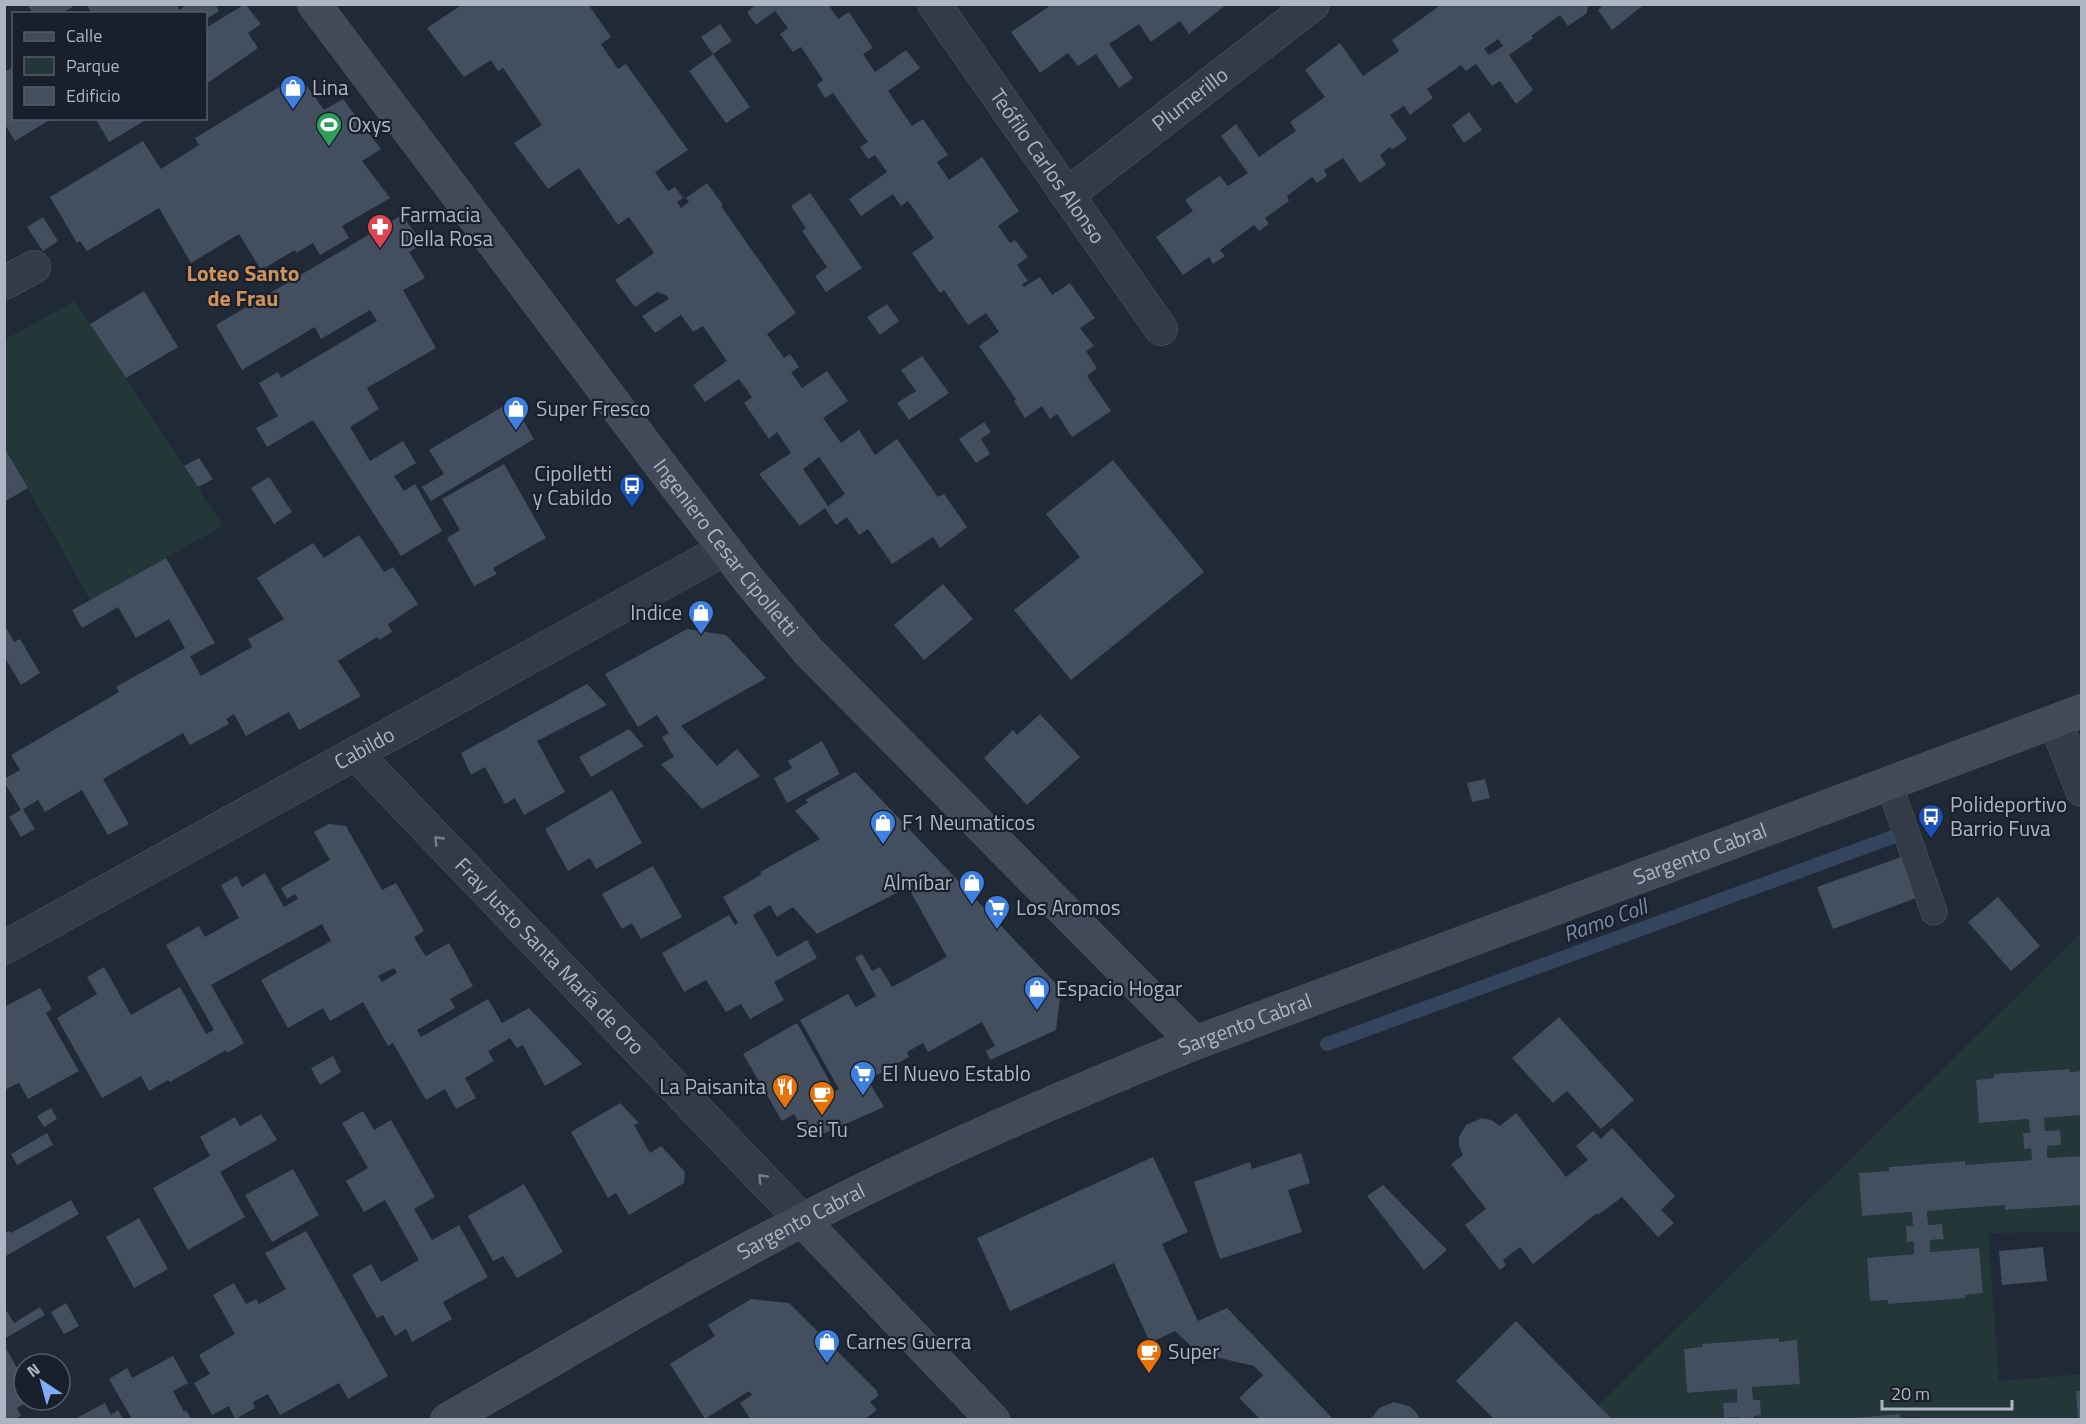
<svg xmlns="http://www.w3.org/2000/svg" width="2086" height="1424" font-family="'Titillium Web',sans-serif">
	<style>
		.green { fill: #233638 }
		.lines { fill: none; stroke-linecap: round; stroke-linejoin: round }
		.stream { stroke: #33445d; stroke-width: 14 }
		.building { fill: #434e5e; fill-rule: evenodd }
		.service-casing { stroke: #515864; stroke-width: 27 }
		.minor-casing { stroke: #515864; stroke-width: 34 }
		.secondary-casing { stroke: #515864; stroke-width: 34 }
		.service { stroke: #333b46; stroke-width: 26 }
		.minor { stroke: #333b46; stroke-width: 33 }
		.secondary { stroke: #414a59; stroke-width: 33 }
		.oneway { stroke: #767e8b }
		.labels { text-anchor: middle; stroke-width: 4.5; stroke-linejoin: round; paint-order: stroke }
		.poi-label { font-size: 21px; fill: #adb5c3; stroke: #19202b; text-anchor: start }
		.street-label { font-size: 21px; fill: #adb5c3; stroke: #19202b }
		.neighbourhood-label { font-size: 22px; font-weight: bold; fill: #d0915b; stroke: #19202b }
		.water-label { font-size: 22px; font-style: italic; fill: #758cab; stroke: #19202b }
	</style>
	<rect width="100%" height="100%" fill="#202936"/>
	<path class="green" d="M75,301L223,526L90,600L5,447L4,340Z
		M2081,934V1071L2070,1072V1069L1994,1074V1078L1976,1080L1979,1123L2029,1119L2030,1133H2023L2024,1148H2031L2032,1160L1965,1165V1161L1889,1167V1171L1859,1173L1863,1216L1912,1212L1913,1226L1906,1227L1907,1241H1914V1254L1867,1258L1870,1301L1965,1298V1295L1983,1293L1979,1248L1930,1252V1240L1944,1239L1943,1224L1928,1225L1927,1211L2005,1205L2006,1210L2081,1205V1232L1988,1233L1999,1381L2081,1374V1391H2076L2078,1419L1919,1420L1918,1417L1900,1418L1899,1414L1830,1420L1754,1419L1760,1400H1753L1752,1387L1800,1383L1797,1341L1779,1342L1778,1338L1703,1344V1347L1684,1349L1687,1393L1737,1389V1402L1723,1403L1724,1417H1739V1419H1612L1598,1405Z
		M2081,1115V1156L2047,1158V1146L2061,1145L2060,1130L2045,1131L2044,1118Z"/>
	<g class="lines">
		<path class="stream" d="M1327,1044L1898,835"/>
	</g>
	<path class="building" d="M27,4H77L61,14H33Z
		M86,4H116V6L119,4H176L179,10L188,4H215L219,11L206,19V14H92Z
		M245,4L261,24L248,33L258,48L206,84V28Z
		M459,4H588L611,37L601,44L611,59L618,69L626,64L688,150L655,172L668,191L675,187L683,198L677,202L681,208L689,202L686,198L707,183L723,205L721,206L796,313L767,334L784,358L790,354L799,367L791,372L802,388L827,371L848,401L823,418L841,443L859,430L875,455L897,439L938,497L944,494L967,527L940,548L933,537L892,564L868,529L859,535L847,517L836,525L825,508L800,526L759,474L791,453L777,432L769,439L744,403L752,397L739,379L705,402L693,385L727,361L703,326L693,332L681,315L655,333L642,316L669,299L667,296L657,292L635,307L615,280L654,253L629,217L618,225L579,168L548,189L514,143L542,125L503,68L498,71L491,60L464,77L427,28L460,6ZM819,457L845,494L828,506L803,469Z
		M757,4H828L838,19L849,12L873,48L863,54L875,72L906,50L920,68L888,91L912,126L923,119L948,155L937,162L949,180L982,157L1019,211L998,226L1010,243L1015,240L1028,257L1017,265L1028,281L1022,284L1024,287L1040,277L1052,295L1070,283L1095,318L1080,328L1094,346L1086,351L1097,368L1087,376L1111,411L1072,437L1057,414L1050,419L1042,406L1025,418L1014,401L1016,399L979,346L999,332L986,313L968,325L944,290L940,293L912,253L934,238L908,201L901,206L893,194L861,216L849,199L887,172L875,155L868,159L860,147L868,142L833,93L825,98L817,85L823,80L801,47L793,52L780,34L788,28L775,11L756,25L747,12Z
		M1227,4L1189,34L1180,21L1151,42L1139,24L1109,44L1133,78L1119,88L1096,54L1078,66L1068,53L1040,73L1011,32L1051,5Z
		M1442,4H1588L1587,13L1568,26L1560,15L1531,36L1533,38L1509,55L1533,90L1516,104L1500,81L1492,86L1476,64L1466,71L1461,65L1427,89L1433,98L1410,115L1404,106L1390,115L1407,139L1392,150L1390,147L1380,155L1386,165L1360,183L1343,158L1324,170L1327,176L1317,183L1312,177L1287,196L1289,201L1265,218L1269,224L1259,231L1254,225L1220,250L1225,256L1213,264L1209,257L1183,275L1156,237L1193,211L1185,200L1202,188L1220,176L1228,186L1248,173L1221,136L1236,124L1259,157L1296,131L1290,122L1325,97L1305,70L1340,43L1363,76L1399,51L1392,40ZM1498,39L1503,46L1489,55L1484,49Z
		M1605,4H1645L1612,30L1598,10Z
		M720,24L732,41L713,54L701,37Z
		M713,54L750,107L726,123L689,71Z
		M14,67V118H53L15,141L4,123V72Z
		M299,75L324,110L343,99L381,149L362,161L390,198L342,226L349,238L320,255L313,243L296,253L295,250L261,270L239,234L191,263L159,208L87,251L80,241L77,243L50,197L143,141L161,169L199,145L195,138Z
		M1469,112L1482,130L1464,143L1452,125Z
		M95,118H149L109,142Z
		M810,193L862,268L826,292L815,276L827,267L802,231L806,228L791,206Z
		M402,215L423,244L409,252L425,278L403,290L436,348L367,388L379,409L350,427L370,461L403,441L416,463L394,476L404,491L415,484L442,531L401,556L313,420L267,447L256,428L278,416L259,383L278,372L281,378L377,321L370,310L321,339L315,327L242,370L216,325Z
		M43,217L58,241L43,251L27,227Z
		M144,291L178,347L126,378L90,324Z
		M887,304L899,321L880,335L867,317Z
		M922,356L949,393L909,420L897,403L916,391L901,370Z
		M512,401L534,439L431,501L422,487L444,474L429,450Z
		M984,422L991,432L981,439L990,454L976,463L959,439Z
		M4,447L28,488L4,502Z
		M199,458L213,479L198,487L184,466Z
		M1113,460L1204,572L1071,680L1014,610L1080,557L1046,514Z
		M504,464L546,538L493,568L497,574L474,586L447,538L460,530L442,499Z
		M269,477L292,512L274,524L251,488Z
		M359,535L384,572L393,567L418,604L388,624L392,632L379,640L377,637L338,661L361,696L299,730L289,712L246,736L234,714L226,719L229,724L190,745L183,733L103,779L129,824L108,835L82,790L45,812L38,800L23,809L35,829L21,837L9,817L21,810L4,782V779L20,770L11,755L119,692L116,687L185,648L169,619L136,638L118,607L82,628L72,610L166,558L215,643L190,656L201,676L252,647L248,639L284,619L257,578L313,543L324,558Z
		M943,584L973,619L924,660L894,625Z
		M4,624L14,642L20,639L40,673L21,685L4,656Z
		M687,629L726,635L766,678L681,726L717,766L737,749L760,776L702,809L661,764L674,757L662,737L669,733L657,715L638,727L605,674Z
		M587,684L607,705L537,741L565,792L524,815L515,798L505,804L485,767L471,775L461,753Z
		M1040,714L1080,757L1027,805L984,758L1013,730L1017,735Z
		M629,729L644,746L591,777L579,757Z
		M822,741L840,774L787,803L774,778L792,768L788,761Z
		M855,772L1061,989L1056,1030L990,1060L986,1051L995,1046L982,1022L928,1052L923,1043L907,1052L909,1057L868,1080L884,1107L814,1138L807,1137L794,1114L782,1121L743,1054L797,1023L835,1091L839,1089L800,1020L848,994L856,1007L876,996L855,958L862,954L872,971L880,967L892,987L947,957L908,887L817,934L793,907L777,917L770,905L753,915L777,957L807,940L817,958L774,982L784,1000L750,1019L741,1004L726,1012L706,980L684,992L662,953L729,915L735,925L738,923L723,897L762,874L760,872L820,839L795,811L808,802L805,800Z
		M1485,779L1490,798L1472,802L1467,783Z
		M612,790L642,843L596,869L590,858L568,871L545,829Z
		M329,824L346,826L382,890L396,883L424,931L414,937L422,951L426,956L449,943L473,986L450,999L455,1008L417,1030L421,1037L488,999L502,1023L529,1008L582,1064L545,1086L523,1045L517,1048L510,1038L488,1051L494,1061L465,1078L476,1098L456,1109L445,1089L426,1100L393,1043L388,1046L363,1002L330,1021L323,1008L288,1028L261,980L331,941L322,924L211,985L244,1043L227,1053L226,1050L170,1082L168,1080L149,1091L141,1076L102,1098L57,1018L97,994L87,977L104,967L131,1015L180,987L206,1034L214,1030L166,945L199,926L205,937L239,918L221,885L237,876L242,887L265,873L284,907L298,899L295,894L287,899L281,888L330,860L314,832ZM394,968L397,973L382,982L378,976Z
		M1904,856L1919,897L1833,929L1817,887Z
		M653,866L682,917L641,939L632,923L622,929L602,894Z
		M1998,897L2040,946L2011,971L1968,922Z
		M40,988L52,1009L46,1013L79,1071L28,1099L19,1083L4,1090V1007Z
		M1559,1017L1634,1100L1601,1129L1567,1091L1553,1103L1512,1058Z
		M333,1056L341,1072L320,1085L311,1068Z
		M2070,1069V1072L2082,1071V1115L2044,1118L2045,1131L2060,1130L2061,1145L2047,1146V1158L2082,1156V1205L2005,1210V1205L1927,1211L1928,1225L1942,1224L1944,1239L1930,1240V1252L1979,1248L1983,1293L1965,1295V1298L1888,1304V1300L1870,1301L1867,1258L1914,1254V1241L1907,1242L1906,1226H1913L1912,1212L1862,1216L1859,1173L1889,1171V1167L1965,1161V1165L2032,1160L2031,1148L2024,1149L2023,1133H2030L2029,1119L1979,1123L1976,1080L1994,1078V1074Z
		M620,1103L639,1123L634,1125L650,1153L661,1146L685,1172L684,1183L629,1215L616,1193L608,1198L571,1132Z
		M51,1108L57,1119L44,1127L37,1116Z
		M363,1111L374,1130L391,1120L435,1197L414,1209L432,1240L459,1225L488,1277L443,1302L452,1319L412,1342L406,1329L395,1336L383,1315L377,1318L352,1275L371,1264L381,1282L419,1260L385,1200L364,1212L346,1181L368,1168L342,1123Z
		M1516,1113L1566,1177L1588,1160L1576,1146L1593,1131L1601,1139L1612,1128L1675,1196L1661,1210L1674,1223L1658,1237L1622,1197L1598,1215L1597,1213L1533,1264L1520,1247L1503,1260L1506,1265L1500,1270L1465,1225L1486,1209L1451,1164L1463,1155L1459,1146V1137L1466,1125L1482,1118L1491,1120L1500,1126Z
		M261,1114L277,1140L220,1172L245,1217L188,1250L153,1188L210,1156L200,1137L235,1117L240,1126Z
		M47,1133L53,1145L17,1165L11,1154Z
		M1301,1153L1310,1183L1288,1190L1302,1232L1220,1259L1194,1182L1250,1162L1252,1169Z
		M1153,1157L1188,1232L1162,1244L1198,1321L1227,1308L1333,1419H1260L1239,1398L1263,1375L1254,1366L1211,1356L1191,1346L1175,1331L1150,1343L1114,1263L1010,1311L977,1238Z
		M293,1169L319,1215L272,1242L245,1195Z
		M524,1184L563,1252L517,1278L503,1256L493,1261L468,1216Z
		M1383,1185L1447,1250L1424,1270L1367,1196Z
		M71,1200L79,1214L4,1257V1234L9,1231L11,1233Z
		M139,1218L168,1269L134,1288L106,1237Z
		M306,1231L388,1376L348,1399L339,1383L280,1415L268,1394L253,1402L255,1408L235,1419L229,1406L212,1415L194,1383L210,1374L199,1355L235,1334L213,1295L234,1283L246,1304L256,1299L259,1304L286,1289L265,1253Z
		M2043,1247L2047,1281L2002,1285L1999,1251Z
		M751,1299L789,1303L877,1391L878,1396L870,1402L877,1410L865,1419H750L740,1403L752,1395L749,1391L705,1419L670,1364L715,1336L708,1325Z
		M66,1303L79,1326L64,1334L51,1312Z
		M4,1307L14,1323L40,1307L45,1315L4,1339Z
		M1516,1321L1598,1405L1612,1419H1494L1456,1381Z
		M1779,1338V1342L1797,1340L1800,1384L1752,1387L1753,1400H1760L1761,1415L1754,1416V1419H1739V1417L1724,1418L1723,1403L1737,1402V1389L1687,1393L1684,1349L1703,1347L1702,1344Z
		M4,1345L24,1380V1400H31L17,1408L21,1416L14,1419H4Z
		M173,1356L188,1383L173,1391L184,1412L186,1410L191,1419H132L109,1379L127,1368L132,1378Z
		M2076,1391H2082V1419H2078Z
		M1394,1402L1409,1406L1415,1411L1420,1419H1371L1379,1408Z
		M105,1403L111,1415L118,1410L123,1419H75Z
		M1900,1414L1901,1419H1853V1418Z"/>
	<g class="lines">
		<defs>
			<path id="service" d="M1889,784L1934,912"/>
			<g id="minor">
				<path id="s1" d="M934,4L1161,329"/>
				<path id="s2" d="M1067,195L1313,4"/>
				<path d="M4,283L34,267"/>
				<path d="M2055,721L2082,790"/>
				<path id="s3" d="M356,754L802,1220"/>
				<path id="s4" d="M4,948L725,549"/>
			</g>
			<g id="secondary">
				<path id="s5" d="M314,4L671,479L748,579L808,651L1195,1043"/>
				<path d="M802,1220L993,1420"/>
				<path id="s6" d="M447,1420C565,1353 682,1283 803,1220C930,1154 1062,1097 1195,1043L2082,711"/>
			</g>
		</defs>
		<use href="#service" class="service-casing"/>
		<use href="#minor" class="minor-casing"/>
		<use href="#secondary" class="secondary-casing"/>
		<use href="#service" class="service"/>
		<use href="#minor" class="minor"/>
		<use href="#secondary" class="secondary"/>
	</g>
	<defs><path id="oneway-chevron" d="M-2-3.5L2.5 0L-2 3.5" fill="none" stroke-width="1.6" stroke-linecap="round" stroke-linejoin="round" transform="scale(1.5)"/></defs>
	<g class="oneway">
		<use href="#oneway-chevron" transform="translate(438 840) rotate(-134)"/>
		<use href="#oneway-chevron" transform="translate(762 1178) rotate(-134)"/>
	</g>
	<defs>
		<symbol id="shop-pin" viewBox="-11 -11 22 30"><path d="M0 17L-7.5 6A9.5 9.5 0 1 1 7.5 6Z" fill="#3f7fe0" stroke="#19202b"/><path d="M-5-2.5h2.3a2.7 3.5 0 0 1 5.4 0H5L5.5 6h-11ZM-1.5-2.5h3a1.5 2.3 0 0 0-3 0Z" fill="#fff"/></symbol>
		<symbol id="stadium-pin" viewBox="-11 -11 22 30"><path d="M0 17L-7.5 6A9.5 9.5 0 1 1 7.5 6Z" fill="#2e9e5b" stroke="#19202b"/><path d="M0-5a6.5 5 0 1 0 0 10a6.5 5 0 1 0 0-10ZM-3.5-1.8h7v3.6h-7Z" fill="#fff"/></symbol>
		<symbol id="pharmacy-pin" viewBox="-11 -11 22 30"><path d="M0 17L-7.5 6A9.5 9.5 0 1 1 7.5 6Z" fill="#e0444e" stroke="#19202b"/><path d="M-2-6h4v4h4v4h-4v4h-4v-4h-4v-4h4Z" fill="#fff"/></symbol>
		<symbol id="bus-pin" viewBox="-11 -11 22 30"><path d="M0 17L-7.5 6A9.5 9.5 0 1 1 7.5 6Z" fill="#1a4fb4" stroke="#19202b"/><path d="M-5-6H5V4H4V6H2V4H-2V6H-4V4H-5ZM-3.5-4V0h7V-4ZM-3.5 1.2v1.5H-2V1.2ZM2 1.2v1.5H3.5V1.2Z" fill="#fff"/></symbol>
		<symbol id="supermarket-pin" viewBox="-11 -11 22 30"><path d="M0 17L-7.5 6A9.5 9.5 0 1 1 7.5 6Z" fill="#3f7fe0" stroke="#19202b"/><path d="M-6-5.5h2.5l.6 2H6L4.5 2H-2.5L-4.4-4H-6ZM-1.5 3.2a1.3 1.3 0 1 0 .1 0ZM3 3.2a1.3 1.3 0 1 0 .1 0Z" fill="#fff"/></symbol>
		<symbol id="restaurant-pin" viewBox="-11 -11 22 30"><path d="M0 17L-7.5 6A9.5 9.5 0 1 1 7.5 6Z" fill="#e8710a" stroke="#19202b"/><path d="M-5-6h1v4h1v-4h1v4h1v-4h1v5L-1.5 .5V6h-2V.5L-5-1ZM5-6V6H3V1.5H1.5Q1.5-4 5-6Z" fill="#fff"/></symbol>
		<symbol id="cafe-pin" viewBox="-11 -11 22 30"><path d="M0 17L-7.5 6A9.5 9.5 0 1 1 7.5 6Z" fill="#e8710a" stroke="#19202b"/><path d="M-5.5-4.5H6V0H3Q3 3.5 0 3.5H-2.5Q-5.5 3.5-5.5 0ZM3-3.2v2h1.7v-2ZM-6 4.5H4V6H-6Z" fill="#fff"/></symbol>
	</defs>
	<g fill-rule="evenodd">
		<use href="#shop-pin" x="278" y="73" width="30" height="40"/>
		<use href="#stadium-pin" x="314" y="110" width="30" height="40"/>
		<use href="#pharmacy-pin" x="365" y="212" width="30" height="40"/>
		<use href="#shop-pin" x="501" y="394" width="30" height="40"/>
		<use href="#bus-pin" x="617" y="471" width="30" height="40"/>
		<use href="#shop-pin" x="686" y="598" width="30" height="40"/>
		<use href="#bus-pin" x="1916" y="802" width="30" height="40"/>
		<use href="#shop-pin" x="868" y="808" width="30" height="40"/>
		<use href="#shop-pin" x="957" y="868" width="30" height="40"/>
		<use href="#supermarket-pin" x="982" y="893" width="30" height="40"/>
		<use href="#shop-pin" x="1022" y="974" width="30" height="40"/>
		<use href="#supermarket-pin" x="848" y="1059" width="30" height="40"/>
		<use href="#restaurant-pin" x="770" y="1072" width="30" height="40"/>
		<use href="#cafe-pin" x="807" y="1079" width="30" height="40"/>
		<use href="#shop-pin" x="812" y="1327" width="30" height="40"/>
		<use href="#cafe-pin" x="1134" y="1337" width="30" height="40"/>
	</g>
	<g class="labels">
		<g class="poi-label">
			<text x="312" y="95">Lina</text>
			<text x="348" y="132">Oxys</text>
			<text x="400" y="222">Farmacia<tspan x="400" dy="24">Della Rosa</tspan></text>
			<text x="536" y="416">Super Fresco</text>
			<text x="612" y="481" text-anchor="end">Cipolletti<tspan x="612" dy="24">y Cabildo</tspan></text>
			<text x="682" y="620" text-anchor="end">Indice</text>
			<text x="1950" y="812">Polideportivo<tspan x="1950" dy="24">Barrio Fuva</tspan></text>
			<text x="902" y="830">F1 Neumaticos</text>
			<text x="952" y="890" text-anchor="end">Almíbar</text>
			<text x="1016" y="915">Los Aromos</text>
			<text x="1056" y="996">Espacio Hogar</text>
			<text x="882" y="1081">El Nuevo Establo</text>
			<text x="766" y="1094" text-anchor="end">La Paisanita</text>
			<text x="822" y="1137" text-anchor="middle">Sei Tu</text>
			<text x="846" y="1349">Carnes Guerra</text>
			<text x="1168" y="1359">Super</text>
		</g>
		<g class="street-label">
			<text dy="7" stroke="none"><textPath href="#s2" startOffset="156">Plumerillo</textPath></text>
			<text dy="7" stroke="none"><textPath href="#s1" startOffset="198">Teófilo Carlos Alonso</textPath></text>
			<text dy="7" stroke="none"><textPath href="#s5" startOffset="682">Ingeniero Cesar Cipolletti</textPath></text>
			<text dy="7" stroke="none"><textPath href="#s4" startOffset="412">Cabildo</textPath></text>
			<text dy="7" stroke="none"><textPath href="#s6" startOffset="1378">Sargento Cabral</textPath></text>
			<text dy="7" stroke="none"><textPath href="#s3" startOffset="280">Fray Justo Santa María de Oro</textPath></text>
			<text dy="7" stroke="none"><textPath href="#s6" startOffset="892">Sargento Cabral</textPath></text>
			<text dy="7" stroke="none"><textPath href="#s6" startOffset="406">Sargento Cabral</textPath></text>
		</g>
		<g class="neighbourhood-label">
			<text x="243" y="281">Loteo Santo<tspan x="243" dy="25">de Frau</tspan></text>
		</g>
		<g class="water-label">
			<text transform="translate(1605 920) rotate(-20)" y="8">Ramo Coll</text>
		</g>
	</g>
	<rect width="2086" height="1424" fill="none" stroke="#adb5c3" stroke-width="12"/>
	<rect x="12" y="12" width="195" height="108" fill="#19202b" stroke="#545c68" stroke-width="1.5"/>
	<rect x="24" y="32" width="30" height="9" fill="#414a59" stroke="#545c68" stroke-width="1.5"/>
	<text x="66" y="42" font-size="18" fill="#adb5c3">Calle</text>
	<rect x="24" y="57" width="30" height="18" fill="#233638" stroke="#545c68" stroke-width="1.5"/>
	<text x="66" y="72" font-size="18" fill="#adb5c3">Parque</text>
	<rect x="24" y="87" width="30" height="18" fill="#434e5e" stroke="#545c68" stroke-width="1.5"/>
	<text x="66" y="102" font-size="18" fill="#adb5c3">Edificio</text>
	<g transform="translate(42 1382) rotate(324)"><circle r="28" fill="#19202b" stroke="#545c68" stroke-width="1.5"/>
	<path d="M0-4.5L10 22L0 15L-10 22Z" fill="#80abf5"/>
	<text y="-9" font-size="16" font-weight="bold" text-anchor="middle" fill="#adb5c3">N</text>
	</g>
	<path d="M1882 1400v9h130v-9" fill="none" stroke="#adb5c3" stroke-width="3"/>
	<text x="1891" y="1400" font-size="18" fill="#adb5c3" stroke="#19202b" stroke-width="4.5" paint-order="stroke">20 m</text>
</svg>
